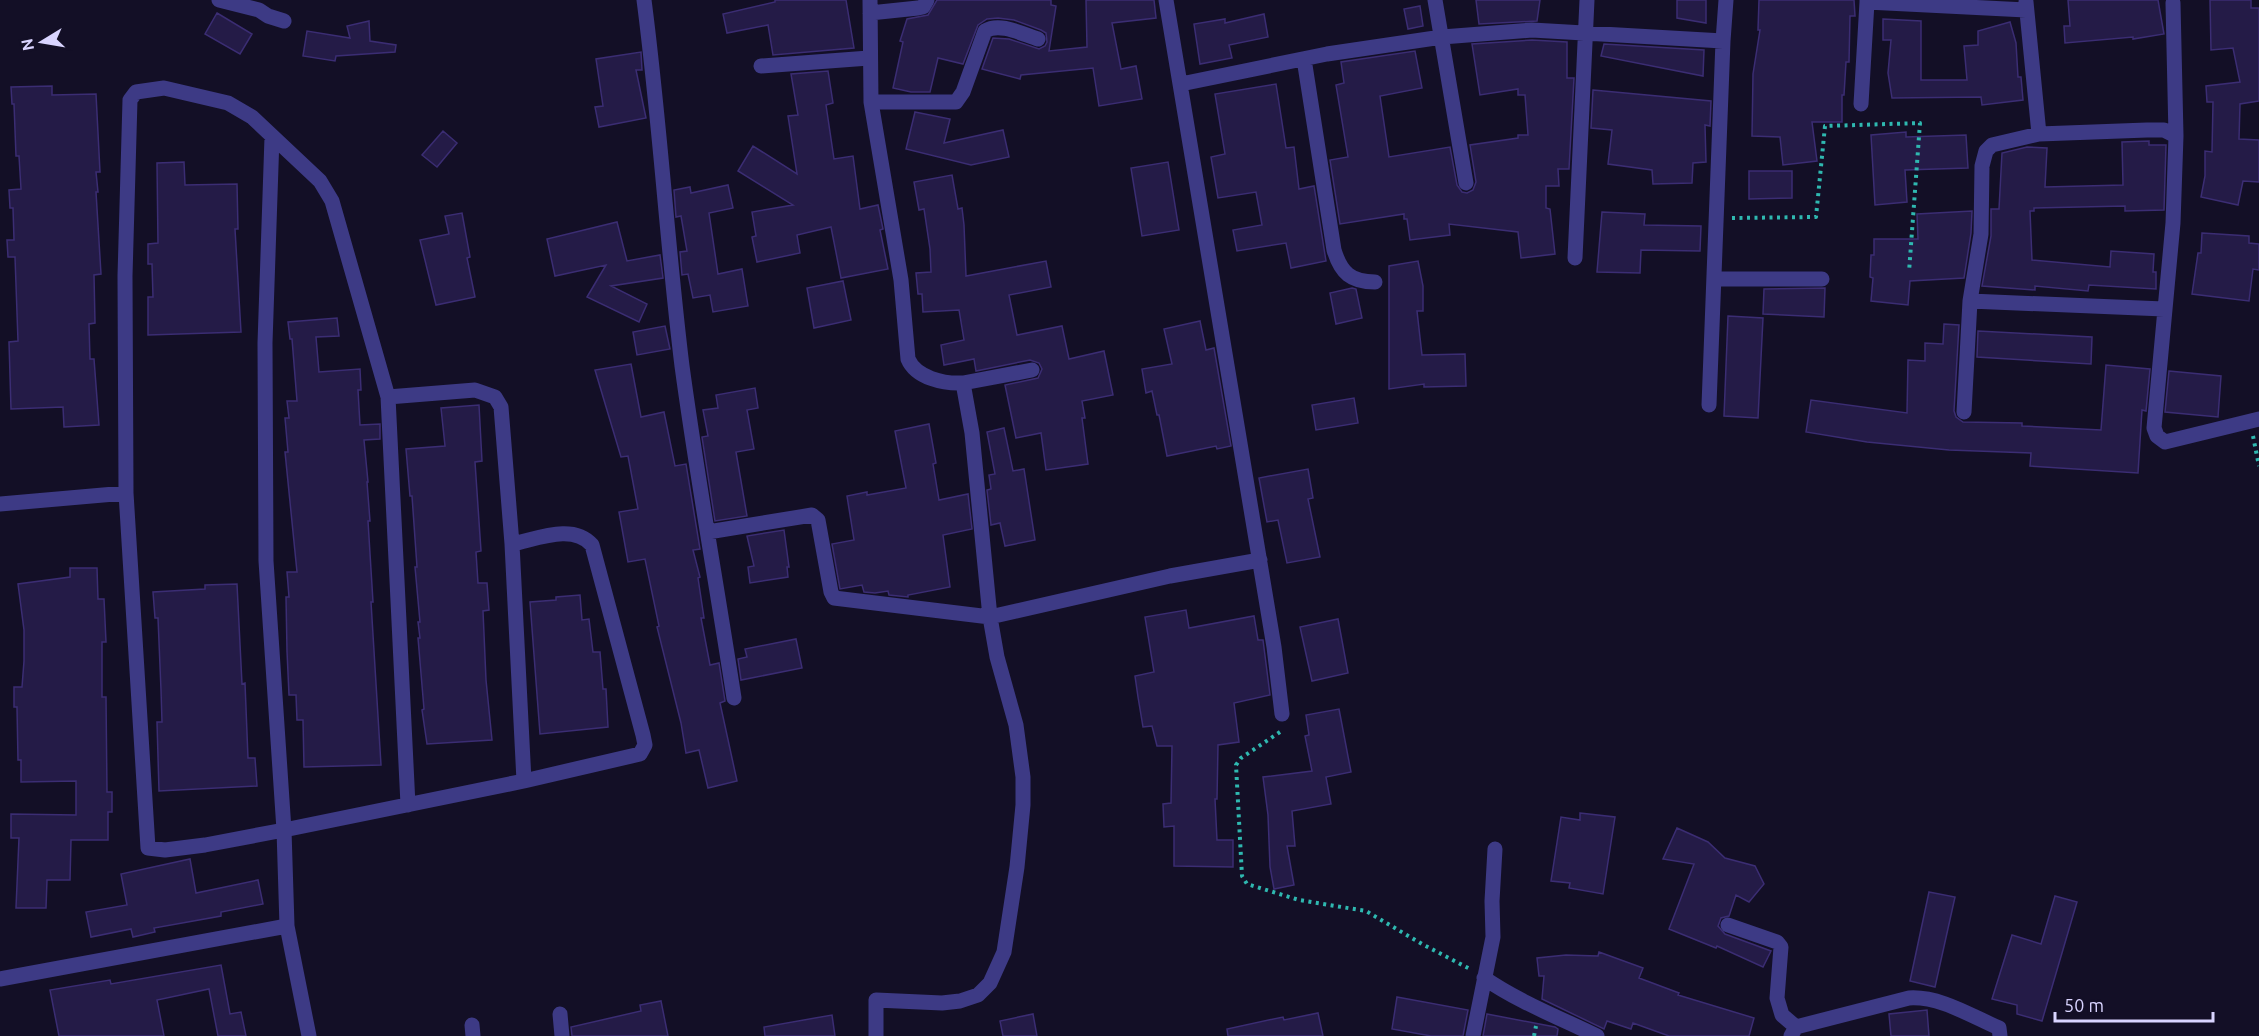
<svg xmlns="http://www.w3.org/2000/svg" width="2259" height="1036" font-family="Ubuntu,sans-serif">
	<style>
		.building { fill: #241b47; stroke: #3b2d73; stroke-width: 1.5 }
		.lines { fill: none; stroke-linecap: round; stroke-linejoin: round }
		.path { stroke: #2fb8b0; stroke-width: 4; stroke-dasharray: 3 4.5; stroke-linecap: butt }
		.minor { stroke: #3d3a85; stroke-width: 15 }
	</style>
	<rect width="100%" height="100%" fill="#130f26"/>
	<path class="building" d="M775,0H846L854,48L773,55L768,25L727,33L723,14L775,2Z
		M937,0H1051V5L1056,6L1049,51L1087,47L1086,0H1154L1156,18L1112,23L1121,69L1136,66L1142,99L1099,106L1093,68L1021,75L1020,79L982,69L993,38L1009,39L1039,49L1045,46L1047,42L1046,33L1041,30L1014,20L998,18L987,19L978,25L963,64L938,58L930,92H911L893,88L903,42L900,41L907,19L928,15Z
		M1476,0H1540L1537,21L1479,24Z
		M1677,0H1706V23L1677,18Z
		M1759,0H1854L1855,16H1850L1849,62H1846L1844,95H1842V122H1812L1817,161L1783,165L1780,137L1752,136L1753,74L1760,30H1758Z
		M2068,0H2158L2164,34L2133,39V37L2065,43L2064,26H2070Z
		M2210,0H2251V8H2259V101L2240,104L2239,139L2259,140V182L2243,181L2238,205L2201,197L2205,176V151L2212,152L2213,102H2207L2206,86L2240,82L2233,48L2211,50Z
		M1420,6L1423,26L1408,29L1404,9Z
		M217,13L252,34L240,54L205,34Z
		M1264,14L1268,37L1229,45L1232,58L1200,64L1194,24L1225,19V23Z
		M1883,19L1921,21V80H1967L1964,46L1978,45V31L2010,22L2016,43L2018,77H2021L2023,100L1982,105L1981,97L1892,98L1888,73L1891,40H1883Z
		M369,21L370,41L396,45L395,52L336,56L335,61L303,56L307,31L350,38L347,26Z
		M1532,40L1567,42V78H1574L1569,169H1558L1559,186H1546V208L1550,209L1555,254L1521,258L1518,232L1449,224L1450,235L1410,240L1407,219H1404V214L1340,224L1330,160L1348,157L1336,85L1344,83L1341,62L1415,51L1422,88L1380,96L1389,157L1450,147L1457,185L1462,192L1467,193L1473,190L1476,182L1470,145L1518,138V135H1528L1525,95H1518V89L1480,95L1472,44Z
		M1604,44L1704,50L1703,76L1601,56Z
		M641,52L642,70H636L646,118L599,127L595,107L603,106L596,59Z
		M828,71L833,103L826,105L834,159L853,156L860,209L878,205L883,229L880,230L888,269L841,278L831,227L797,235L800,253L757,262L752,237L756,236L752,212L793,205L738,171L753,146L797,174L788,116L798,115L791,74Z
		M1276,84L1286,148L1294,147L1299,189L1314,186L1326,261L1291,268L1286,243L1237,251L1233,230L1262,225L1256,192L1218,198L1211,157L1225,154L1215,94Z
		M52,86V95L96,94L100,172H96L98,192H96L101,274L94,275L95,323L89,324L90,359H94L99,425L64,427L63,407L11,409L9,342L18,341L15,257H8L7,240H14L13,208H10L9,190L21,189L19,156H16L14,104H12L11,87Z
		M1593,90L1711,101L1710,126L1705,125L1706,162L1693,163L1692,183L1653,184L1652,170L1608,164L1612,130L1591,128Z
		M915,112L950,119L944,143L1003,130L1009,157L971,165L906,149Z
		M443,131L457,143L437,167L422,155Z
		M1906,132V137L1966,135L1968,168L1905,170L1907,202L1875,205L1871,135Z
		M2149,141V145H2166L2164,210L2125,211V206L2034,208V211H2030L2032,260L2110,267L2111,251L2154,254L2153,272H2156V289L2089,285L2088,291L2035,286V290L1982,286L1991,236V209H1999L2002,153L2027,147L2047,148L2045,187L2123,185L2122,142Z
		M184,162L185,185L237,184L238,229H235L241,332L148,335V297H153L152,264H148V244L158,243L157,163Z
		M1168,162L1179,230L1142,236L1131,168Z
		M1749,171H1792V198L1749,199Z
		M952,175L958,209L962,208L964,225L966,276L1046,261L1051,287L1009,295L1017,335L1062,326L1069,359L1104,351L1113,395L1082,401L1085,418H1082L1088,464L1046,470L1041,433L1016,438L1005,385L1038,378L1042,369L1039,363L1030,360L976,371L974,359L944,365L941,345L964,340L959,310L923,312L922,294H918L916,273L931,272L930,249L924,209L919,210L914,182Z
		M728,185L733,208L709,213L718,274L742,269L748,306L713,312L710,295L693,298L688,274L682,275L680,252L687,251L681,216L676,217L674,190L690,187L691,193Z
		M1972,211L1971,233L1964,278L1910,281L1908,305L1871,301L1873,278L1870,277L1871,255H1874V239H1918L1917,214Z
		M1602,212L1645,214L1644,225L1701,226L1700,251L1641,250L1640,273L1597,272Z
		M462,213L470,257L467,258L475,297L436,305L420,240L449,234L445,216Z
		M617,222L627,261L660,255L663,278L611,286L647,304L639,322L587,297L606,265L555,276L547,239Z
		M2202,233L2249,236V243L2259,244V270L2253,269L2249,301L2192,294L2198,253H2201Z
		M1418,261L1423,286V311H1417L1422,355L1465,354L1466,386L1424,387V384L1389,389V266Z
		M843,281L851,320L814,328L807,288Z
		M1352,288L1356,289L1362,318L1336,324L1330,293Z
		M1825,288L1824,317L1763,314L1764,289Z
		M1728,316L1763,318L1758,418L1724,416Z
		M337,318L339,336L316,337L319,372L360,369L361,390H358L360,425L380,424V439L364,440L368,482H367L370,521H368L373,602H371L381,765L304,767L303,720H297L296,695H289L287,651L286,597H289L287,572H297L285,452H288L285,418H289L287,401H297L292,339H290L288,322Z
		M1200,321L1206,350L1214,348L1231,446L1217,449L1216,446L1167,456L1159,415H1157L1152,391L1146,393L1142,369L1172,364L1164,329Z
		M1944,324L1959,325L1954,411L1956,417L1963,422L2022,423V426L2101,430L2106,365L2150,369L2146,411L2142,410L2138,473L2030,466L2031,453L1949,450L1867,442L1806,432L1811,400L1907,413L1908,360L1925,361V343L1943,344Z
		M665,326L670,349L637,355L633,332Z
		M1978,331L2092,337L2091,364L1977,357Z
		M631,364L641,417L664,412L675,466L686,464L700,549L693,550L700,577L698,578L704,618H701L710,665L719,663L725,701L720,703L737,781L708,788L699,750L686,753L681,723L657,627L659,626L645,559L628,562L619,512L638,509L628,456L621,457L595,370Z
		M2169,371L2221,376L2218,417L2165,412Z
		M755,388L758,408L747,410L754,449L736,452L747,516L715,521L702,437L708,436L703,410L718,408L716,395Z
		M1354,398L1358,423L1316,430L1312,405Z
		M479,405L482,461L475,462L481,551L476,552L478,583H487L489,610L483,611L486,680L492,740L427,744L422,710L424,709L418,638H420L418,622H420L415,567H417L412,496H410L406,449L445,446L441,408Z
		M929,424L936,463L933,464L939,500L968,494L972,529L943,535L950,587L908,595V597L889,595L888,591L875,593L864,592L862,585L840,589L832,544L854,540L847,496L867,492V495L906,488L895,431Z
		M1004,428L1013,471L1024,469L1035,540L1005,546L1000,523L991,525L987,490L991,489L989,475L995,474L987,432Z
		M1308,469L1313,498L1308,499L1320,557L1287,563L1278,520L1267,522L1259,478Z
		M784,530L789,567H787L788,577L750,583L748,567L754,566L747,536Z
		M70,568H97L98,599H104L106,642H102V697H106L107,792H112V812H108V840H71L70,880H47L46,908H16L19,838H11V814L76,815V781L21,782V760H18L17,707H14V687H22L24,661V630L18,584L70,577Z
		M237,584L242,684L245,683L248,758H255L257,786L159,791L157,722H162L161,690L158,618H155L153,592L205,589V585Z
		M580,595L582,620L589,619L593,652H600L603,689H606L608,727L540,734L530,602L556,600V597Z
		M1186,610L1189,628L1254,616L1258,640H1263L1270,695L1234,703L1239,742L1218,745L1217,799H1215L1217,840H1233V867L1174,866V826L1164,827L1163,804L1171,803L1172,746H1157L1152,726L1143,727L1138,697L1135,676L1154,672L1145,617Z
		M1338,619L1348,673L1312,681L1300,627Z
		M796,639L802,668L741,680L738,659L747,657L745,649Z
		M1339,709L1351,772L1326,777L1331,804L1292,811L1295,846H1287L1294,885L1274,889L1270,867L1268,815L1263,777L1312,771L1305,736L1309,735L1306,715Z
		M1580,813L1615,817L1603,894L1569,888L1570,883L1551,881L1561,817L1580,820Z
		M1677,828L1708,842L1725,858L1755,866L1764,884L1749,902L1736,895L1729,916L1721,918L1718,926L1725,934L1771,951L1763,967L1717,946L1716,948L1669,929L1694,864L1663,859Z
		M190,859L196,893L258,880L263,904L221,912V916L154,928L155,932L133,937L131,929L91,937L86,912L127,905L121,874Z
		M1929,892L1955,897L1935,987L1910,981Z
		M2055,896L2077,902L2042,1021L2017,1014V1005L1992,999L2012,935L2041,944Z
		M1599,952L1643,968L1639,978L1679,993L1678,995L1754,1018L1749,1036H1669L1633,1023L1631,1029L1607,1021L1604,1029L1542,999L1544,976H1539L1537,958L1566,955L1598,956Z
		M221,965L230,1014L241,1012L246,1036H218L209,989L157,1000L164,1036H59L50,990L110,980L111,984Z
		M1397,997L1468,1010L1463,1036H1431L1392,1029Z
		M661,1001L668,1036H572L571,1027L641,1011L640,1005Z
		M1927,1010L1929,1036H1891L1889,1014Z
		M1318,1013L1323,1036H1228L1227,1029L1283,1017L1284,1020Z
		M1033,1014L1037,1036H1003L1000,1021Z
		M1487,1014L1555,1027L1558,1029L1557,1036H1483Z
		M832,1015L835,1036H765L764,1027Z"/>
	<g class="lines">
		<path class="path" d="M1732,218L1816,217L1825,126L1920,123L1909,272
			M2253,436L2259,466
			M1280,732L1241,758L1236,765L1242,876L1247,884L1299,900L1366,911L1422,944L1470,969
			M1534,1036L1536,1026"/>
		<path class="minor" d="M219,0L259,10L268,16L284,21
			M644,0C660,122 667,244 682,366C697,477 717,587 734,698
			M870,0L871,102L901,280L908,359C916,378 944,384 963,383L972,433L990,617L997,657L1016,725L1023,777V805L1017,867L1004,952L990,983L978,995L960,1001L942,1003L876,1000V1036
			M1166,0L1274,647L1282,714
			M1435,0L1466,183
			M1867,0V2L2026,10
			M2026,2L2039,134
			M2173,3L2176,136L2173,223L2154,428L2157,436L2165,442L2259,419
			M870,13L918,8L923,7L927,0
			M1723,41L1726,0
			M1304,59L1334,250C1341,273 1351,282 1375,282
			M761,66L869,58
			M1181,84L1327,54L1442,37L1532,30L1723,41L1709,405
			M871,102H956L963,92L985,31C1000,22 1022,34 1038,39
			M1861,104L1867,2
			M272,137L265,343L266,561L284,830L287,926
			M1575,258L1587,0
			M1714,279H1822
			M1970,301L2164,309
			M963,383L1032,370
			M388,397L475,390L495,397L501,407L512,544L524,781
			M1964,412L1970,301L1981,234L1982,166L1986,151L1992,145L2039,134L2147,130H2164L2176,136
			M0,504L126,493
			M708,532L812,515L818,520L831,592L834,598L990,617L1170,576L1260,560
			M408,805L388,397L332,201L320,181L252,117L228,103L164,88L136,92L130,100L125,276L126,493L148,848L165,850L205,845L284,830L524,781L640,754L645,745L643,735L592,545C573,523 537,539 512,544
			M1728,925L1777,942L1781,947L1777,998L1782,1015L1796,1027
			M1484,978C1519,1002 1558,1017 1597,1036
			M0,979L287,926L309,1036
			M560,1014L562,1036
			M472,1025L473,1036
			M1473,1036L1493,937L1492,901L1495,849
			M1791,1036L1796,1027L1909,998C1940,996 1971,1016 1999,1028L2000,1036"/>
	</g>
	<g transform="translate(42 42) rotate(259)" stroke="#130f26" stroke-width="4.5" paint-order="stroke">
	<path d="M0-4.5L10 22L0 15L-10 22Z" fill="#d9d4ff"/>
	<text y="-9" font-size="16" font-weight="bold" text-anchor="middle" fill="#d9d4ff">N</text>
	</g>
	<path d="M2055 1012v9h158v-9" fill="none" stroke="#d9d4ff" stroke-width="3"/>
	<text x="2064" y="1012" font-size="18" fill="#d9d4ff" stroke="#130f26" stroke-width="4.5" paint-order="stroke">50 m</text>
</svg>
